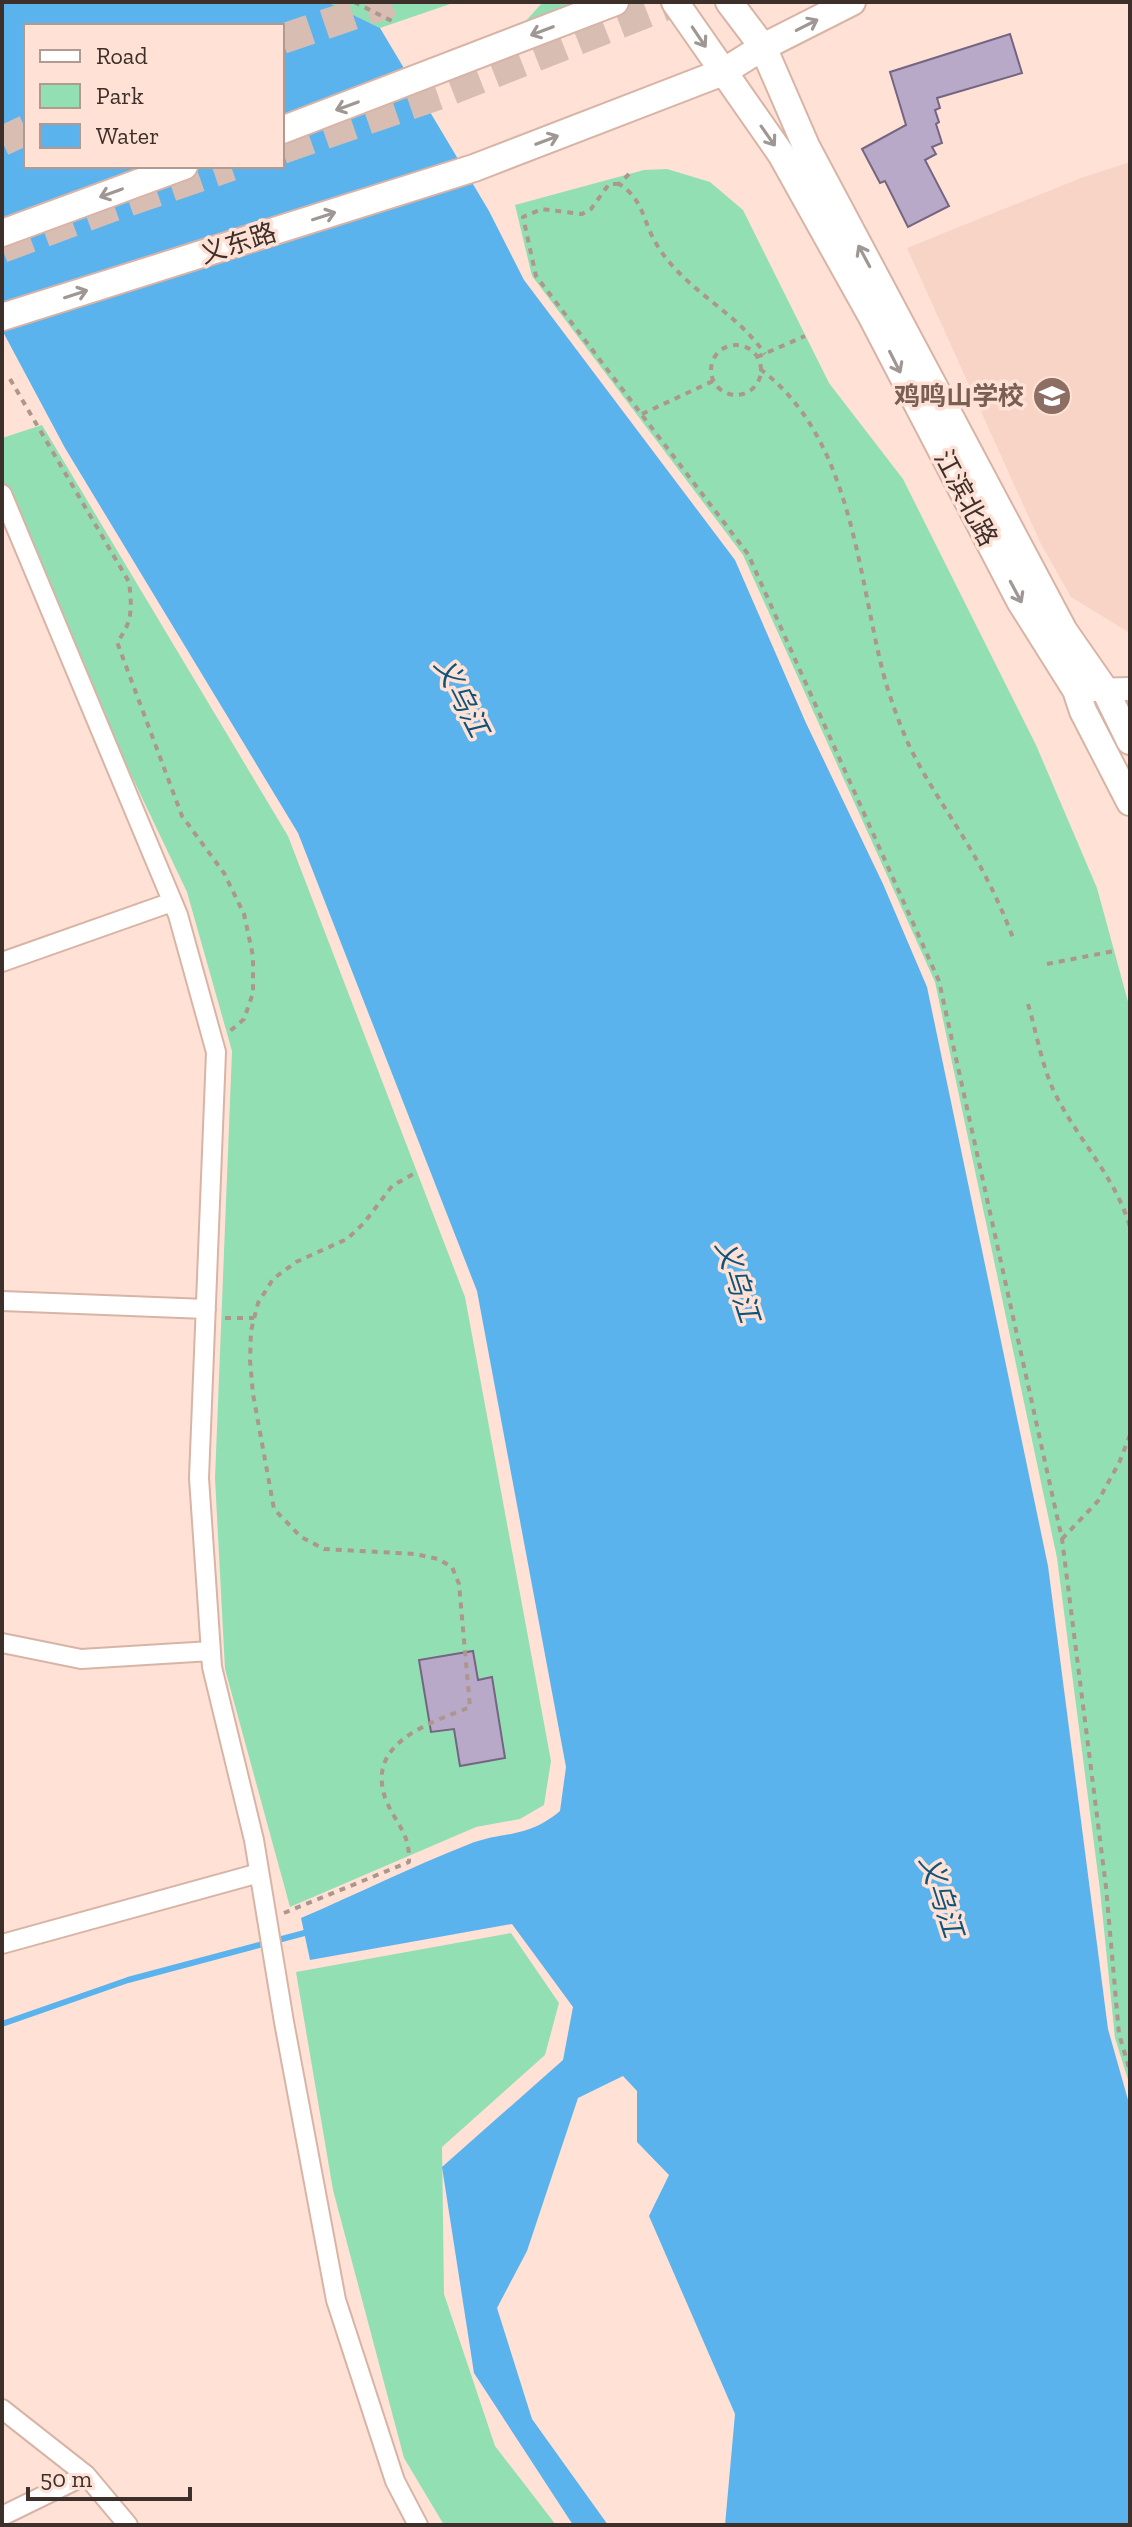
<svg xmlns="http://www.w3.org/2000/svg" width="1132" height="2527" font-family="'Zilla Slab','Noto Sans SC',serif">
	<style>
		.built { fill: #f7d4c5 }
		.green { fill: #93dfb4 }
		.water { fill: #5bb3ee; fill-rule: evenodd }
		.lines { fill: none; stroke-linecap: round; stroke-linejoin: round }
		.stream { stroke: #5bb3ee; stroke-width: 6 }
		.building { fill: #b9a9c8; stroke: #746581; stroke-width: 2 }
		.trunk-tunnel { stroke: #d8bdb3; stroke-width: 30; stroke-dasharray: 30 15; stroke-linecap: butt }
		.minor-casing { stroke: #d8b4a6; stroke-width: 22 }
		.tertiary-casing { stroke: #d8b4a6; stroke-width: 26 }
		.secondary-casing { stroke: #d8b4a6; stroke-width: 30 }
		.path { stroke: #ad968d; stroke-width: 4; stroke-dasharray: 6 6; stroke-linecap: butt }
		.minor { stroke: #fff; stroke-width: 18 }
		.tertiary { stroke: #fff; stroke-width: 22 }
		.secondary { stroke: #fff; stroke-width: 26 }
		.oneway { stroke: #9e9794 }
		.labels { text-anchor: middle; stroke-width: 7; stroke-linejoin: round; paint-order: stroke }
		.street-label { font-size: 26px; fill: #3d2f29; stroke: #ffe1d5 }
		.education-label { font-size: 26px; font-weight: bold; fill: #785e54; stroke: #ffe1d5; text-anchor: end }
		.water-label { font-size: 28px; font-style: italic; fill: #0e5379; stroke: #ffe1d5 }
	</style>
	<rect width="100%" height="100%" fill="#ffe1d5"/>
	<path class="built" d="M1130,162V633L1071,597L1041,544L907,248L1081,178Z"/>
	<path class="green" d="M327,2H456L380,28Z
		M543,2H629L632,6L629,11L523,24Z
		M667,169L710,182L743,210L829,383L903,479L1036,745L1097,888L1130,1009V2086L1115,2038L1100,1890L1057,1558L935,982L743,555L532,276L515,205L644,170Z
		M42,425L288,836L465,1297L551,1761L544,1805L520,1819L476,1827L290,1907L225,1669L215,1478L232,1051L187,892L2,504V438Z
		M511,1933L559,2003L545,2055L442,2147L444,2294L495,2446L556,2525H444L404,2458L333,2190L296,1972Z"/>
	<path class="water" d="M2,2H327L380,28L489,211L524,280L735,560L806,723L883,884L927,987L1048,1566L1108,2029L1130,2107V2525H725L735,2414L649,2216L669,2175L637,2142V2091L623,2076L578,2098L527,2251L497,2308L532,2419L608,2525H573L474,2373L442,2167L563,2060L573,2007L512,1924L310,1960L301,1918C357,1894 411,1867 467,1845C504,1830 525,1840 560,1811L566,1767L477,1291L298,833L65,448L2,330ZM26,26H282V166H26Z"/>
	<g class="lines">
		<path class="stream" d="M2,2024L128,1980L312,1931"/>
	</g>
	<path class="building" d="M1010,34L1022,73L937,98L940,108L935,110L939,122L936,124L942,143L932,147L936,154L925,160L949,206L908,227L885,181L880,183L862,149L906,125L890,72Z
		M473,1651L478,1680L492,1677L505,1758L460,1766L454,1729L431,1732L419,1660Z"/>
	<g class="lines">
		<path class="trunk-tunnel" d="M282,39L391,2
			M2,141L26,130
			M282,149L438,95L674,2
			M2,248L112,207L231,166"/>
		<defs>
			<path id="minor" d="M2,494L178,915L216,1052L199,1478L212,1667L254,1840L284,2022L336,2300L395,2481L418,2525
				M2,962L172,902
				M2,1301L206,1309
				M2,1643L81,1659L211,1651
				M2,1944L259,1873
				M2,2409L86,2475L128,2525
				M2,2516L86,2475"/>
			<path id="tertiary" d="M1091,690L1130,689"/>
			<path id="secondary" d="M675,2L781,154L872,317L1020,601L1076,690L1083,711L1130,802
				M729,2L763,47L806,146L1064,631L1105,690L1130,741
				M282,130L615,2
				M2,233L184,166
				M2,317L474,168L723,72L763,47L852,2"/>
		</defs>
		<use href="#minor" class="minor-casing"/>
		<use href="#tertiary" class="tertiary-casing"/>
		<use href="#secondary" class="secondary-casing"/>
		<path class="path" d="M354,2L396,23
			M629,174L619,184C644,199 643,223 657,245C684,290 736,311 765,354
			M619,184H609L591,209L582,214L542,209L523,217L536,276L748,554L939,981L1062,1539L1106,1887L1119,2034L1130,2071
			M711 370a25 25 0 1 1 50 0a25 25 0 1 1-50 0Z
			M757,357L805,336
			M760,369C848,434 857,563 880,660C886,687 896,715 907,741C924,778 947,810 968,845C986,875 1001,906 1013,938
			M10,379L129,582C132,607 133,622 117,642L182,816L224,873L244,914L253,956V993L244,1019L229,1032
			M642,414L713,381
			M1047,964L1114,951
			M1028,1004C1036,1031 1041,1061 1052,1087C1074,1136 1115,1175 1130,1227
			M225,1318H254
			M1062,1539L1098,1501L1119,1463L1130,1435
			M284,1913L409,1862C410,1832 396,1825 386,1800C364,1742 431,1723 470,1707L459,1584L452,1567L438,1559L415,1554L324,1549L301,1537L274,1509L253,1394L250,1360L251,1331L258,1303L273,1279L296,1262L347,1239L364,1223L392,1186L417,1172"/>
		<use href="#minor" class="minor"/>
		<use href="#tertiary" class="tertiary"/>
		<use href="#secondary" class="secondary"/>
	</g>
	<defs><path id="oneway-shaft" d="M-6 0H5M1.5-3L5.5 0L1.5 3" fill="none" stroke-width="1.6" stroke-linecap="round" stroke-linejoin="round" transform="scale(2)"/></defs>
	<g class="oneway">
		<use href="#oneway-shaft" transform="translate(807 25) rotate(-27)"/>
		<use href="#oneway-shaft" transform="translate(542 31) rotate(159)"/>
		<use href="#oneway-shaft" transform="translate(699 37) rotate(56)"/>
		<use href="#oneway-shaft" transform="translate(347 106) rotate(160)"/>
		<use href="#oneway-shaft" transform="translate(768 136) rotate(55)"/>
		<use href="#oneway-shaft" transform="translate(547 140) rotate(-21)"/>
		<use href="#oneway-shaft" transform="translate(111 193) rotate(160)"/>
		<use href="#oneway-shaft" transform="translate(324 216) rotate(-18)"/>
		<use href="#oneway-shaft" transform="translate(864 256) rotate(-118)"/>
		<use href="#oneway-shaft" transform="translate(76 294) rotate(-18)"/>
		<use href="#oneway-shaft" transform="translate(895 362) rotate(63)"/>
		<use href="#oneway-shaft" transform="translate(1016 592) rotate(62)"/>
	</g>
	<defs>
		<symbol id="school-disc" viewBox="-11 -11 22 22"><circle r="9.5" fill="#8d6e63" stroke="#ffe1d5"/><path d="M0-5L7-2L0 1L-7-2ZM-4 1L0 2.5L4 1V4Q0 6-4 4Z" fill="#fff"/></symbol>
	</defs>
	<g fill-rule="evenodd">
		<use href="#school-disc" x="1030" y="374" width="44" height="44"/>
	</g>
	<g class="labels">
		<g class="street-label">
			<text transform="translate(238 243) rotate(-18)" y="9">义东路</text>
			<text transform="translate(966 498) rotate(62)" y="9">江滨北路</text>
		</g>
		<g class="education-label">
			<text x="1024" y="405">鸡鸣山学校</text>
		</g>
		<g class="water-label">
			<text transform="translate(462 697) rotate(63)" y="10">义乌江</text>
			<text transform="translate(738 1281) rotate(72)" y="10">义乌江</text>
			<text transform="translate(942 1896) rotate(72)" y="10">义乌江</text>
		</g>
	</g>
	<rect width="1132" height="2527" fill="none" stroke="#3d2f29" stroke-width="8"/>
	<rect x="24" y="24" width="260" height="144" fill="#ffe1d5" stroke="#b19a90" stroke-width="2"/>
	<rect x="40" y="50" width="40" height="12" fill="#ffffff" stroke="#b19a90" stroke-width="2"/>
	<text x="96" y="64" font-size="24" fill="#3d2f29">Road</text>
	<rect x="40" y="84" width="40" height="24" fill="#93dfb4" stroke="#b19a90" stroke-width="2"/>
	<text x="96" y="104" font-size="24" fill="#3d2f29">Park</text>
	<rect x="40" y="124" width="40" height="24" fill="#5bb3ee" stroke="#b19a90" stroke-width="2"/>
	<text x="96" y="144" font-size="24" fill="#3d2f29">Water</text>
	<path d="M28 2487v12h162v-12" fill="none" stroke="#3d2f29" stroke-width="4"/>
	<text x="40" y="2487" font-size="24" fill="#3d2f29" stroke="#ffe1d5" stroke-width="6" paint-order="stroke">50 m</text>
</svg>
